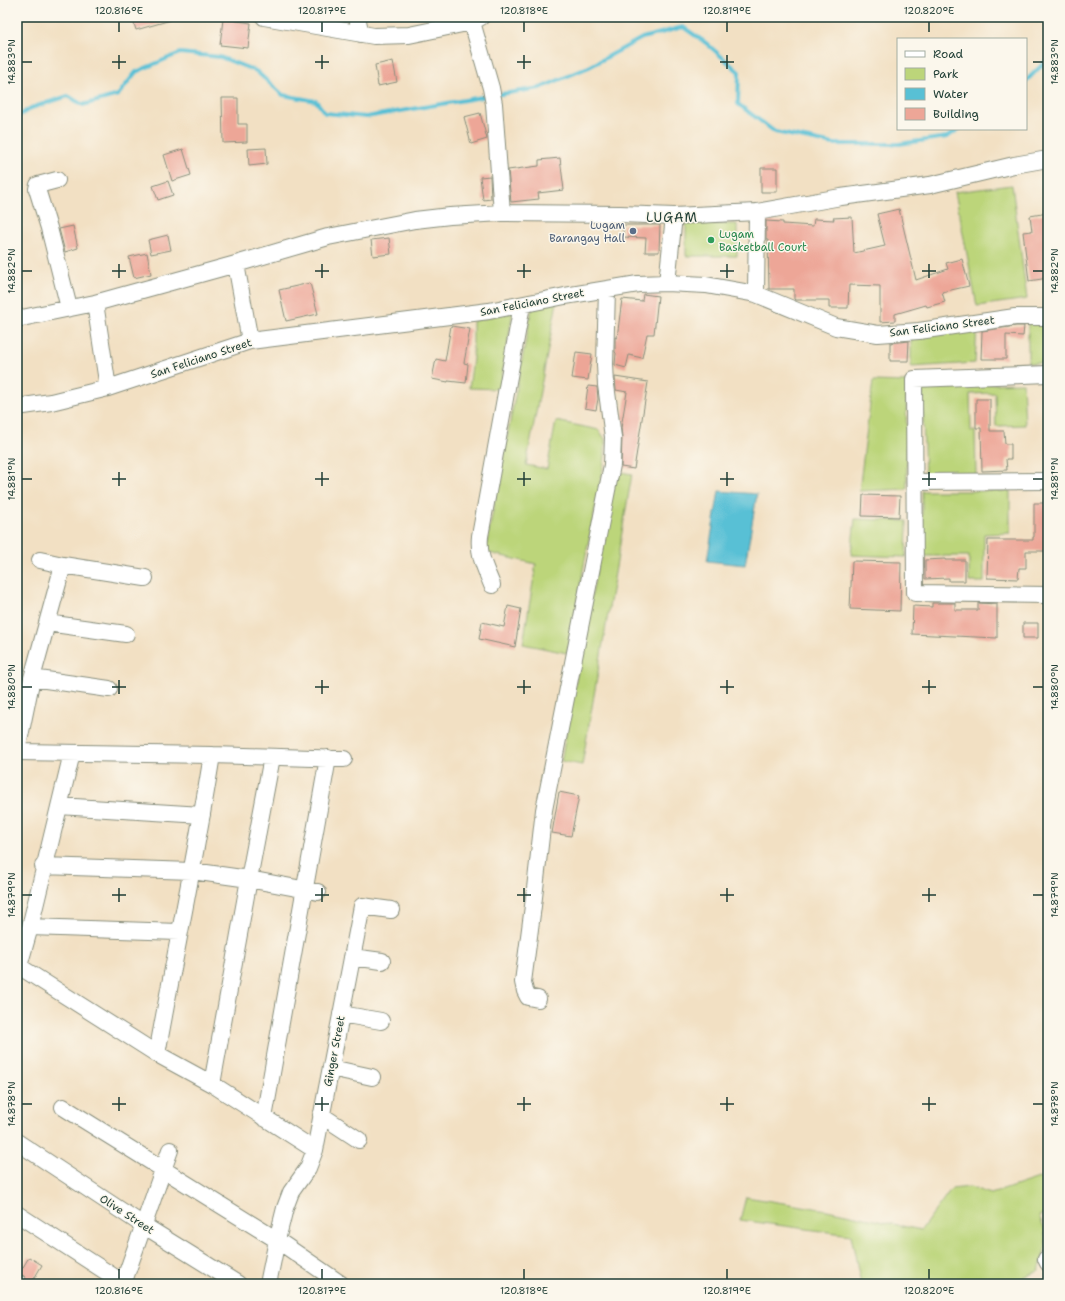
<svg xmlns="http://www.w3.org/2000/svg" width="1065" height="1301" font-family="'Shantell Sans',sans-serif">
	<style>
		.green { fill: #bcd57a; stroke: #6e8957 }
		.water { fill: #58c0d5; stroke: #3c7e84 }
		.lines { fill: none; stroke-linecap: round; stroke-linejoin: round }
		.stream { stroke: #58c0d5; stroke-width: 4 }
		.building { fill: #eda697 }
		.minor-casing { stroke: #888e7c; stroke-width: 18 }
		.minor { stroke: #fff; stroke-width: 16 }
		.ticks { fill: none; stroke: #1f3d34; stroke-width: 1.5 }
		.service-dot { fill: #5c6f8a; stroke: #fbf7ec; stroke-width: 1.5 }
		.leisure-dot { fill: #2e9e5b; stroke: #fbf7ec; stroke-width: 1.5 }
		.labels { text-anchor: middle; stroke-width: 3; stroke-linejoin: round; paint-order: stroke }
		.service-label { font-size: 11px; fill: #4e5e75; stroke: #fbf7ec; text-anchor: end }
		.leisure-label { font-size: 11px; fill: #27864d; stroke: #fbf7ec; text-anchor: start }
		.street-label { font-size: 11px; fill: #1f3d34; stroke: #fbf7ec }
		.quarter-label { font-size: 13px; letter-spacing: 1px; fill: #1f3d34; stroke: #fbf7ec }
		.neatline { fill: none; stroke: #1f3d34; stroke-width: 1.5 }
		.ticks-label { font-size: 10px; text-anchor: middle; fill: #1f3d34 }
	</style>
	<rect width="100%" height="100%" fill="#fbf7ec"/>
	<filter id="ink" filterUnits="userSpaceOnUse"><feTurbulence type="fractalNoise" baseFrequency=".025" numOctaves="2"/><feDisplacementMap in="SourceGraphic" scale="8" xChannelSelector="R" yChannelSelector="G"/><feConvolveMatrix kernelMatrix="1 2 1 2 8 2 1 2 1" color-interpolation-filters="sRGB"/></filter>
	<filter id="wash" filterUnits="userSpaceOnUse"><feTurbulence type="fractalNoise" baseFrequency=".012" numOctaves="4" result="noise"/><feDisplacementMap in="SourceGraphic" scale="16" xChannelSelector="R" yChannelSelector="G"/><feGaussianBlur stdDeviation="0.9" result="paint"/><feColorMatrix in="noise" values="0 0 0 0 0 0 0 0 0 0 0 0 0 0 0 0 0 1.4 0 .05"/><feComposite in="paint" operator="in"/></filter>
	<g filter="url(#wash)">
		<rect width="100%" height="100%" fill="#f2e0c3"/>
		<path class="green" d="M1012,185L1027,299L977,306L955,192Z
			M686,224H737V256H686Z
			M557,302L526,465L547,469L556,421L599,430L605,439V457L567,653L523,644L536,564L485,552L532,308Z
			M513,311L500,389L469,388L473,359V321Z
			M1028,320H1048V363H1028Z
			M977,326L975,363L911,367V335Z
			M873,381L906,382L907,489L859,491Z
			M1023,383L1025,425L996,426L995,393L970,394L971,431H975L976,475L925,476L922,386Z
			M615,471L632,474L582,765L561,761Z
			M922,491H1010V533L984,534V582H969V556H922Z
			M855,519L907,521L906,557L851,555Z
			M1048,1175V1212L1039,1216L1044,1227L1046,1246L1039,1271L1006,1284H861L851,1235L740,1220L746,1197L827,1210L921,1230L951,1189L970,1187L991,1194Z"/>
		<path class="water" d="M719,491L757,494L745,565L707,561Z"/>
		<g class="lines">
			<path class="stream" d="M1026,81L1048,59
				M495,95L540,88L589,67L642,38L683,27L706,43L739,72L738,104L775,132L834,144H899L947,137L959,129
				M17,117L31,108L68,96L83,105L118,95L136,72L180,53L220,57L256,71L283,95L316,101L325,113L366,117L488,96"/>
		</g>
		<g id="blocks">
			<path class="building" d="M132,17H171V20L136,30Z
				M223,19L251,23L248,48L220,45Z
				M393,61L397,82L378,86L375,65Z
				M222,98H238V124H247V142L223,143Z
				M480,113L487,139L471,144L464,117Z
				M266,148L267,164L249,166L248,149Z
				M183,149L191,175L172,181L164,155Z
				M560,158L564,190L538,193L539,199L511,202L508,170L539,166V160Z
				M761,168H777V192H761Z
				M490,176L491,199L483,200L480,177Z
				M168,181L173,195L158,200L153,186Z
				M899,209L916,280L948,269L946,263L962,259L969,286L942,292L945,302L927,307L926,305L895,314V321L880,322V286L849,285L848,308H829V300H795L794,299V289H769L768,240H766V221L783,222V224L813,226L814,219L834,220L833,218L852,217L854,253L885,246L877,214Z
				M1048,213V278L1029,281L1023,232L1032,231L1030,216Z
				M623,225H660L659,252H645L646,238L623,237Z
				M73,226L78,248L65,252L59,229Z
				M168,235L171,250L151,254L148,240Z
				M389,238L391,254L373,256L371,240Z
				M147,253L151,274L134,278L129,257Z
				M310,283L318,314L286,321L279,290Z
				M643,294L658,296L654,334H647L642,358L629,355L626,368L615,365L616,353L615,352V337L617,338L622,299L642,301Z
				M451,326L470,329L464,363L468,364L466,383L448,381V382L432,379L436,359L445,361Z
				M1016,326H1024L1023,336L1006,335V359H981L982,331Z
				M909,341L908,361H890V343Z
				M576,352L592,354L588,380L572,378Z
				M615,377L648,382L634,469L621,467L622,437L621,428L627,392L616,390Z
				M588,386L597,387L598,399L596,410L585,408Z
				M976,399H990V431H1004L1005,444H1011V459H1006L1007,470L982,471L981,428H976Z
				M863,495L900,496L899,517L862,516Z
				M1034,503H1048V551H1026V568H1019L1018,579L987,578L988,540H1033V537H1034Z
				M945,559V560H965V581H949V578L925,579V560Z
				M852,561L901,562L900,611L850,609Z
				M932,603H955V610H978V603L997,604V638L912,634L913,606L932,607Z
				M508,606L521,609L515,647L479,639L482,622L504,627Z
				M1023,623H1038V638H1023Z
				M559,792L579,796L571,836L552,833Z
				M29,1257L42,1265L31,1284L28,1282L24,1276L19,1274Z"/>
		</g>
	</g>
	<g filter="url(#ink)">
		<use href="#blocks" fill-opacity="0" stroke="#888e7c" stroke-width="1"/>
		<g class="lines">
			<defs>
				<path id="minor" d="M264,17L374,36L409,35L472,22L481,17
					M357,17L361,34
					M472,22L491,88L494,104L502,213
					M57,180L38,185L37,189L49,228L69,308
					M236,264L250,341
					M667,283L674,216
					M756,294L757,212
					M95,303L108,388
					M17,319L95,303L236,264L328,237L415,220L450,216L502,213L620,214L674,216L757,212L841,197L930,185L1014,165L1048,159
					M1048,374L914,379L915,593L1048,595
					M17,407L51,402L108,388L250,341L489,311L565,296L638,284L667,283L706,285L756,294L836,327L878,334L919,331L1015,317H1048
					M915,482L1048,481
					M40,560L63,565L145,578
					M492,585C485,567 478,556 480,536L522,305
					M47,623L126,634
					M32,678L109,689
					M17,751L32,678L63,565
					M17,752L212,755L344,759
					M59,806L202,815
					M43,866L192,871L249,879L318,892
					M30,927L179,932
					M352,957L382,961
					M17,965L157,1054L212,1084L315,1150
					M19,966L30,927L72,753
					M538,999L528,997L525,991L523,982L533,906L544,810L612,465L613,437L606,385L605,364L607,289
					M341,1014L381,1021
					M157,1054C175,954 196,855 212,755
					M331,1068L372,1077
					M212,1084L249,879L272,757
					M63,1107L277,1240L341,1284
					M321,1115L359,1140
					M264,1118L328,758
					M17,1142L143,1225L238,1284
					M17,1214L125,1284
					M1046,1259L1048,1263
					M17,1283L19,1284
					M123,1284L170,1150
					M268,1284L277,1240L285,1208L291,1192L308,1168L315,1150L362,906L391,910"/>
			</defs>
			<use href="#minor" class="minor-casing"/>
			<use href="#minor" class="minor"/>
		</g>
	</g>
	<path class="ticks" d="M119,22V32M322,22V32M524,22V32M727,22V32M929,22V32M119,55V69M322,55V69M524,55V69M727,55V69M22,62H32M112,62H126M315,62H329M517,62H531M720,62H734M1033,62H1043M119,264V278M322,264V278M524,264V278M727,264V278M929,264V278M22,271H32M112,271H126M315,271H329M517,271H531M720,271H734M922,271H936M1033,271H1043M119,472V486M322,472V486M524,472V486M727,472V486M929,472V486M22,479H32M112,479H126M315,479H329M517,479H531M720,479H734M922,479H936M1033,479H1043M119,680V694M322,680V694M524,680V694M727,680V694M929,680V694M22,687H32M112,687H126M315,687H329M517,687H531M720,687H734M922,687H936M1033,687H1043M119,888V902M322,888V902M524,888V902M727,888V902M929,888V902M22,895H32M112,895H126M315,895H329M517,895H531M720,895H734M922,895H936M1033,895H1043M119,1097V1111M322,1097V1111M524,1097V1111M727,1097V1111M929,1097V1111M22,1104H32M112,1104H126M315,1104H329M517,1104H531M720,1104H734M922,1104H936M1033,1104H1043M119,1269V1279M322,1269V1279M524,1269V1279M727,1269V1279M929,1269V1279"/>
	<circle class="service-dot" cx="633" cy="231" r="4"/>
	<circle class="leisure-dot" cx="711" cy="240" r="4"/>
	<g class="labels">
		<g class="service-label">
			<text x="625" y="229">Lugam<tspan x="625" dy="13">Barangay Hall</tspan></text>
		</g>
		<g class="leisure-label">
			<text x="719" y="238">Lugam<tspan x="719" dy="13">Basketball Court</tspan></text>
		</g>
		<g class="street-label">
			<text transform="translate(532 302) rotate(-11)" y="4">San Feliciano Street</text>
			<text transform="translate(942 326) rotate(-7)" y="4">San Feliciano Street</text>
			<text transform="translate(201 358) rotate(-18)" y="4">San Feliciano Street</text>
			<text transform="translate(334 1051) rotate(-79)" y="4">Ginger Street</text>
			<text transform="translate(127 1214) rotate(33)" y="4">Olive Street</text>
		</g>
		<g class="quarter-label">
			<text x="672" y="222">LUGAM</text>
		</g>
	</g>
	<rect width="1065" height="1301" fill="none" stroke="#fbf7ec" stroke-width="44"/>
	<rect x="897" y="38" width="130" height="92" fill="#fbf7ec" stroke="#a3ada2"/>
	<rect x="905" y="51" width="20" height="6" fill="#ffffff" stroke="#a3ada2"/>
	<text x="933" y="58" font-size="12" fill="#1f3d34">Road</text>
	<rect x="905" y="68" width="20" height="12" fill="#bcd57a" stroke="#a3ada2"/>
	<text x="933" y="78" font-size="12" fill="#1f3d34">Park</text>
	<rect x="905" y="88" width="20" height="12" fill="#58c0d5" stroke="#a3ada2"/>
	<text x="933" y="98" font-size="12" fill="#1f3d34">Water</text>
	<rect x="905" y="108" width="20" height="12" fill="#eda697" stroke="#a3ada2"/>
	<text x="933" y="118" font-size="12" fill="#1f3d34">Building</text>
	<rect x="22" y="22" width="1021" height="1257" class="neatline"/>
	<g class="ticks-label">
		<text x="119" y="14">120.816°E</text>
		<text x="322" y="14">120.817°E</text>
		<text x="524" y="14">120.818°E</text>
		<text x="727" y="14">120.819°E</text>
		<text x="929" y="14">120.820°E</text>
		<text transform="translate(11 62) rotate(-90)" y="4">14.883°N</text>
		<text transform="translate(1054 62) rotate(-90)" y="4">14.883°N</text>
		<text transform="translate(11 271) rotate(-90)" y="4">14.882°N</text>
		<text transform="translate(1054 271) rotate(-90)" y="4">14.882°N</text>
		<text transform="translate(11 479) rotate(-90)" y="4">14.881°N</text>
		<text transform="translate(1054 479) rotate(-90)" y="4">14.881°N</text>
		<text transform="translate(11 687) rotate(-90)" y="4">14.880°N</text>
		<text transform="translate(1054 687) rotate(-90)" y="4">14.880°N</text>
		<text transform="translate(11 895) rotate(-90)" y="4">14.879°N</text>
		<text transform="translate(1054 895) rotate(-90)" y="4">14.879°N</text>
		<text transform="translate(11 1104) rotate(-90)" y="4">14.878°N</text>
		<text transform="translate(1054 1104) rotate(-90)" y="4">14.878°N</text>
		<text x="119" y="1294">120.816°E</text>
		<text x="322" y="1294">120.817°E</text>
		<text x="524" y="1294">120.818°E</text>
		<text x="727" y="1294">120.819°E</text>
		<text x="929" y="1294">120.820°E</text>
	</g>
</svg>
